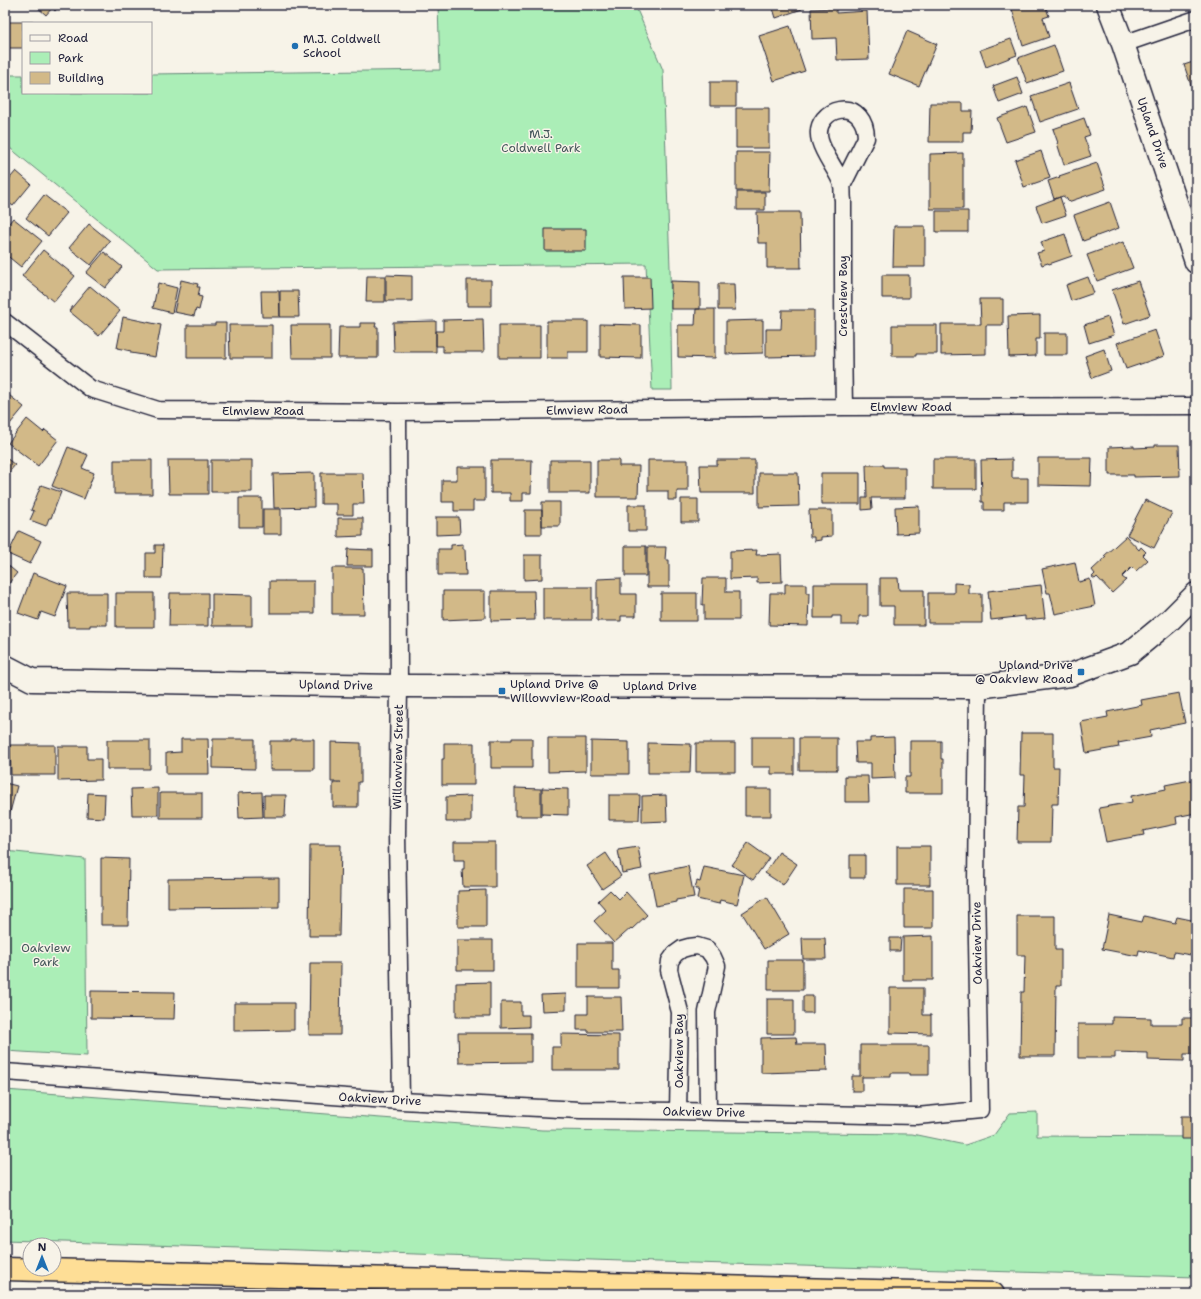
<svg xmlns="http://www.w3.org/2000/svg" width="1201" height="1299" font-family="'Shantell Sans',sans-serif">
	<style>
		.green { fill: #abeeb7; stroke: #668879 }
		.building { fill: #d2b988; stroke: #22223b }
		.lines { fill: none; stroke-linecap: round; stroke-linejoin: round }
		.street-casing { stroke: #22223b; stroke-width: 19 }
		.secondary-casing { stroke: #22223b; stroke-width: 25 }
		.highway-casing { stroke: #22223b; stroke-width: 25 }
		.street { stroke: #f7f3e8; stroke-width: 16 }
		.secondary { stroke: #f7f3e8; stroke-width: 22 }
		.highway { stroke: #fede96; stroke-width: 22 }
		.poi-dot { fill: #1f6fb2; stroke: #f7f3e8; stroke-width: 1.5 }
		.labels { text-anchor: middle; stroke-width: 3; stroke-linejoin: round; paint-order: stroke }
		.poi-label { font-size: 12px; fill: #22223b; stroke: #f7f3e8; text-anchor: start }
		.street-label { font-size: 12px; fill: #22223b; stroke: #f7f3e8 }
		.park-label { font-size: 12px; fill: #44555a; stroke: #f7f3e8 }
	</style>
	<rect width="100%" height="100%" fill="#f7f3e8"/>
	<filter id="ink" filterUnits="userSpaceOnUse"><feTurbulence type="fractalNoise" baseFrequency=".025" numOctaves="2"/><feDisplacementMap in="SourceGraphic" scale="8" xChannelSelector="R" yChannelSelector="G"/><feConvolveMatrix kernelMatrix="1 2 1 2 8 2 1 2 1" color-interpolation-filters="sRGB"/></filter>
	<g filter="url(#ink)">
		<path class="green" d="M438,5H635L663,70L670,268L672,390H652L646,264L158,269L5,144V75H23V93H151V74L440,70Z
			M5,851L85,859L87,1056L5,1051Z
			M5,1090L542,1130L912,1134L965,1145L994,1135L1010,1113L1037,1112V1136L1196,1137V1277L622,1261L5,1240Z"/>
		<path class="building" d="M35,5H60L55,11L52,8L46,15Z
			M772,5H800L802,9L776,18Z
			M1024,5H1045L1049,16L1043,18L1049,37L1023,46L1012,9Z
			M836,8V13L867,11L869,59L837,60L836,38L812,39L811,9Z
			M5,10H7V22H33V23H23V48H5Z
			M790,26L805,71L774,81L759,36Z
			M907,31L937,44L919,86L889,74Z
			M1011,39L1017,55L986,67L980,50Z
			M1054,45L1063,71L1027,83L1018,58Z
			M1196,61V96L1195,97L1184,65Z
			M1017,77L1023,94L999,103L993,86Z
			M710,82H736V106H710Z
			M1069,83L1078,109L1040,122L1031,96Z
			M930,103H963V111H972L971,132H963V142H929Z
			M1027,107L1036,132L1006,142L997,118Z
			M736,108H769V148H736Z
			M1084,118L1090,135L1084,137L1091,156L1064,165L1057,143H1058L1053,129Z
			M1041,151L1050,178L1024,187L1015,160Z
			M736,152H770L769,191H736Z
			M963,153V209H930V154Z
			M1097,163L1106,189L1068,202L1067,199L1063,196L1054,199L1048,181L1060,177L1059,176Z
			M16,171L31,184L13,206L5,200V184Z
			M737,192H765V210H737Z
			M44,195L67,213L48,236L26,218Z
			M1060,197L1066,215L1042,223L1036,206Z
			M1110,202L1119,228L1083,241L1074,215Z
			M936,211H968V232H936Z
			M757,212H800L801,268H767V243H758Z
			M13,218L42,241L21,267L5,254V228Z
			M89,224L110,241L91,265L69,248Z
			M894,226H925V267H893Z
			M545,229H586V251H545Z
			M1065,234L1072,256L1049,264L1048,263L1042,265L1037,253L1044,251L1041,242Z
			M1123,242L1133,268L1097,281L1087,255Z
			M43,250L75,276L54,302L22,276Z
			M104,252L122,267L105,288L86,273Z
			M386,275L412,276V301H386Z
			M882,275H909V298H882Z
			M367,276H385V302H366Z
			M624,277H650L651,308L625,309Z
			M1088,277L1094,293L1071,301L1066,285Z
			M181,280L198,284L197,287H200L198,296L202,297L199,310L196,309L194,316L174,312Z
			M467,280H491V306H467Z
			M671,281L700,282V309H671Z
			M1138,281L1150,315L1124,324L1112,290Z
			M158,283L177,288L172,313L153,308Z
			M718,284H734L735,310H718Z
			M90,286L120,311L99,336L69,311Z
			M261,291H279L280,317H262Z
			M280,291H298L299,317H280Z
			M980,299H1003V325H986V354L941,355V324H981Z
			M696,309H715V358L678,357V325H695Z
			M782,310H814V356L766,357V329H781Z
			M1040,315V339H1036V356L1009,357L1008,316Z
			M123,317L161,325L155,357L131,353V351L117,348Z
			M1108,317L1114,335L1089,343L1084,325Z
			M483,319L484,352H443V346H436V331H443V320Z
			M763,320V353L726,354V321Z
			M436,321V352H394L393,322Z
			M547,321H588V352H568V358H547Z
			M215,323H226V358H187V325H215Z
			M360,323H376L375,327H378V358H338L339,327H360Z
			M600,324L641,325V358L600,357Z
			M229,325H272V358H230Z
			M291,325H330V358H292Z
			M499,325H540V358H499Z
			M892,325H937V354H916V356H892Z
			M1155,330L1164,356L1126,369L1117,343Z
			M1044,333H1067V355H1044Z
			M1104,349L1111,371L1092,378L1085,356Z
			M5,392L24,407L5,430Z
			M27,419L43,432L45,430L58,440L38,466L8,443Z
			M1155,445H1179L1180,476L1134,477V475H1109V447L1134,446V448L1155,447Z
			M68,447L88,455L82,468L94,473L84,499L52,486Z
			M5,457L15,465L5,477Z
			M1038,458H1092L1091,486L1038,485Z
			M933,459H976V489H933Z
			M1012,459V478H1028V502H1004V510H984V502H982L981,460Z
			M114,460H152V494H114Z
			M168,460H208V494H169Z
			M211,460H252V492H211Z
			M491,460H532L531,493H523V501H510V493H491Z
			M550,460H590V493H550Z
			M597,460H619V466H639L638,497H597Z
			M648,460H688V491H677V500H668V491H648Z
			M717,460H755V493H701L700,465H717Z
			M866,465H884V467H905V498H871L872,509L862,510V498H867Z
			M457,467H485V501H473V511H454V502H442V480H457Z
			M314,473V507L274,508L273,474Z
			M321,473H363L364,504H353V515H337V504H321Z
			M759,473H798L799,506L759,507Z
			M821,473H860V504H821Z
			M41,485L61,492L51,518H49L46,526L30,520L34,511L31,510Z
			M239,498H262V527H239Z
			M681,499H698V522H681Z
			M1145,500L1172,513L1154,548L1127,535Z
			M542,502H560V526H542Z
			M628,505H646V531H628Z
			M919,506V533L896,534L895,507Z
			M263,509H281V534H263Z
			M525,510H542V534H525Z
			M809,510H832V536L821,537V540L814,541V537H810Z
			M436,517H459L460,534L436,535Z
			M338,518H363V536L338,537Z
			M19,531L41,541L30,564L8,554Z
			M1126,536L1139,550L1141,547L1146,552L1143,555L1148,560L1136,571L1132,567L1122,577L1126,580L1112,593L1097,577L1095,579L1092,577L1095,574L1092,570L1106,557L1104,556Z
			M463,544V549H465L466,575H438V549H451V545Z
			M155,545H163L162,578H146V553H155Z
			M625,546H646V576H625Z
			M647,547H666L665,560H669V587H647Z
			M348,549L373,550V566H347Z
			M757,550L756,555L781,554L782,582L757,583V578L730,579V551Z
			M524,555H542V579L524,580Z
			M1075,562L1079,582L1090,579L1095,606L1055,614L1050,593H1047L1042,569Z
			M5,563L17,573L5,588Z
			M332,568H363L364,614H332Z
			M33,573L67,586L55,617L41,612L38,620L18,613Z
			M621,578V594H636V616H621V621H597V579Z
			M703,578H726V592H739V620H704V605H702Z
			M880,578H898L899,590H924V625H894V606H880Z
			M270,581H314V613H270Z
			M954,583L969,584V594H982V623H928V593H954Z
			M785,584H806V593H809L808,626L769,625L770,593H785Z
			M814,584H868V616H859V625H841V616H832V618H814Z
			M1041,585L1045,618L1025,620V616L991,620L988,591Z
			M543,587H592V620H543Z
			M443,591H485V618L443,620Z
			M491,591H534L535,620L491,621Z
			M67,593H107V625H90V627H68Z
			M116,593H154V627H116Z
			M170,593H208V626H169Z
			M661,593H697V621H661Z
			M212,594L252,595V626H212Z
			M1179,693L1185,723L1150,730L1151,737L1118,743L1119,747L1086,753L1081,722L1108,717L1107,712L1142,705L1141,700Z
			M1021,733H1053V767H1059L1058,804H1052L1051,842H1017L1018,807H1024L1025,775H1020Z
			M752,737H794V774H771V767H752Z
			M894,737L895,778L871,779V763H856L855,742H870V738Z
			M512,738H532V768H491V740H512Z
			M548,738H586V771L548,772Z
			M799,738H837V770H799Z
			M181,739H208L209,774H166V753L181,752Z
			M213,739H255V769L213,768Z
			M291,739H314V770H270V741H291Z
			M107,740H150V769H107Z
			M591,741L629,742V774H591Z
			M910,741H941V759H943V793H905V777H910Z
			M331,742L361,743V782H358V807H333V783H341V782H331Z
			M444,743H474V785H442V759H444Z
			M648,743L691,744L690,773H648Z
			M696,743H735V772H696Z
			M10,745H55V775H11Z
			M58,746H87V759H101V780L58,781Z
			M845,776H868L869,802H845Z
			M1196,779V813L1176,817L1177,824L1143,831L1144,835L1106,842L1099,808L1132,802L1131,796L1166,789L1165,785Z
			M5,783L17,786L9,816L5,815Z
			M158,788V815H132L131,789Z
			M515,788L541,789V816H515Z
			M542,788L568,789V815L542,814Z
			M745,789H771V816H745Z
			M262,792L263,817L239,818L238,793Z
			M88,793L105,794L104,818L87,817Z
			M160,793H202V818H160Z
			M264,795H286L285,817H264Z
			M609,795H640L639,820H609Z
			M666,795L667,821L642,822V796Z
			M471,796V822H446V797Z
			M454,842H495V887H463L462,869H464V860H454Z
			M748,843L769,858L753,880L732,865Z
			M310,845H341L339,936H309Z
			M897,846H930V885H897Z
			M638,847L642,869L622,873L618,850Z
			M779,852L797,864L783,885L765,873Z
			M606,853L621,876L602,889L587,866Z
			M850,855H865V878H850Z
			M101,858L129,859L128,925H101Z
			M688,866L694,897L676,900V902L656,906L650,874Z
			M704,867L744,875L737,904L720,900L719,904L697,899L699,889H695L697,881L700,882Z
			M279,878V907L168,908V879Z
			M904,889H933V928H904Z
			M486,890V927H458V891Z
			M610,890L619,899L626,892L647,915L632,929L631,928L614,943L594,921L606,910L598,901Z
			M767,897L789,934L764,949L742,913Z
			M1109,915L1142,922L1144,916L1175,923L1177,917L1196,921V956L1174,952L1173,957L1139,950L1138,956L1102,949Z
			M1017,916H1055V950H1061V986H1056L1055,1056H1020L1021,992H1024L1025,955H1017Z
			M933,936V980H903V937Z
			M802,938H825L826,959H803Z
			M890,938H901L900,951H890Z
			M457,940H493V970H457Z
			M578,943H612V970H619V988H578Z
			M768,960H803V990H768Z
			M310,963H341L340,1035H309Z
			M490,982V1017H456V983Z
			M890,988H923V1015H931V1034L890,1033Z
			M91,991L175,992L174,1019L91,1018Z
			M566,994V1010L542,1011L541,995Z
			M803,996H813V1013H803Z
			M588,997H621L622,1032H588V1030H577V1014H588Z
			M767,999H794V1034H767Z
			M501,1002H521V1015H529V1027L501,1028Z
			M234,1003H294V1030L234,1031Z
			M1112,1017L1151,1018V1024H1182V1018H1196V1054H1184V1061L1148,1060V1053L1115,1052V1058H1078V1024H1112Z
			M458,1033H531V1062L459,1063Z
			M561,1034L619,1035V1070H552V1047H561Z
			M796,1037L797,1044H826L827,1071L761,1073V1038Z
			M860,1045H929V1075H909V1073H891V1077H862V1091H852V1076H860Z
			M1181,1116H1196V1139H1181Z"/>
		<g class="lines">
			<defs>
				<path id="street" d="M1123,44L1196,19
					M842,186L866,138C866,122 857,107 839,110C833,111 828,114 824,119C807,139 837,166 842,185C843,190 842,196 843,200C843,215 843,229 843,243C843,298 843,352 844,407
					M5,322L91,389L158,410L398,412L844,407L1196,406
					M398,412L399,686L397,834L401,1101
					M5,1072L401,1101L580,1110L678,1111L917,1116L980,1110L976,885L978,687
					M678,1111L680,1012L669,970L670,961L675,954L682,949L689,947L697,946L707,949L713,957L717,966L707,1012L708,1111"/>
				<path id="secondary" d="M1108,5L1123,44L1196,262
					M5,666L32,680L399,686L978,687L1070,675L1130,653L1170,620L1196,594"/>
				<path id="highway" d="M5,1269L993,1294"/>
			</defs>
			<use href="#street" class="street-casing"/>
			<use href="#secondary" class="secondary-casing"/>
			<use href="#highway" class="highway-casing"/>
			<use href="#street" class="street"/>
			<use href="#secondary" class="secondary"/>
			<use href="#highway" class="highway"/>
		</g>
	</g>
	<g class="poi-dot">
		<circle cx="295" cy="46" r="4"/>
		<rect x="1077" y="668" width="8" height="8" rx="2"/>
		<rect x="498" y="687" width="8" height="8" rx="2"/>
	</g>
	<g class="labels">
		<g class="poi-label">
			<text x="303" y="43">M.J. Coldwell<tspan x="303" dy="14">School</tspan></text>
			<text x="1073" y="669" text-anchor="end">Upland Drive<tspan x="1073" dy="14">@ Oakview Road</tspan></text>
			<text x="510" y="688">Upland Drive @<tspan x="510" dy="14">Willowview Road</tspan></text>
		</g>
		<g class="street-label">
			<text transform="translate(1153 133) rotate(71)" y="4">Upland Drive</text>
			<text transform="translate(843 296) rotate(-90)" y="4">Crestview Bay</text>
			<text x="911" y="411">Elmview Road</text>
			<text transform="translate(587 410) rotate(-1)" y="4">Elmview Road</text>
			<text x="263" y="415">Elmview Road</text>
			<text transform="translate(336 685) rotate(1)" y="4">Upland Drive</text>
			<text x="660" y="690">Upland Drive</text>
			<text transform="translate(398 757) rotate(-89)" y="4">Willowview Street</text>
			<text transform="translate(977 943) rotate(-91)" y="4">Oakview Drive</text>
			<text transform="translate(679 1051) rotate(-90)" y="4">Oakview Bay</text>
			<text transform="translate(380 1099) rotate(3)" y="4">Oakview Drive</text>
			<text transform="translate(704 1112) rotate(1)" y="4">Oakview Drive</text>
		</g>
		<g class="park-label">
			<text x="541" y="138">M.J.<tspan x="541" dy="14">Coldwell Park</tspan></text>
			<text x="46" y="952">Oakview<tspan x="46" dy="14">Park</tspan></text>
		</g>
	</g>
	<rect width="1201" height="1299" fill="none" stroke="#f7f3e8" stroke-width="20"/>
	<rect x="10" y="10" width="1181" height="1279" fill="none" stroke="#22223b" stroke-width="1.5" filter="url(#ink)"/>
	<rect x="22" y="22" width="130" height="72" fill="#f7f3e8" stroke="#a29fa3"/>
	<rect x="30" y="35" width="20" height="6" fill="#f7f3e8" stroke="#a29fa3"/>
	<text x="58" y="42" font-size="12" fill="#22223b">Road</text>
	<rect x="30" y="52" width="20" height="12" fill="#abeeb7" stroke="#a29fa3"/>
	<text x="58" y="62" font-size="12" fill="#22223b">Park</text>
	<rect x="30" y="72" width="20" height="12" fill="#d2b988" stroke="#a29fa3"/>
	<text x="58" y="82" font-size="12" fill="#22223b">Building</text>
	<g transform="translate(42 1257)"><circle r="19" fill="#f7f3e8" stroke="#a29fa3"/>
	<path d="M0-3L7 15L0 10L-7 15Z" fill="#1f6fb2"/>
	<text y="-6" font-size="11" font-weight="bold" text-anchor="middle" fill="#22223b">N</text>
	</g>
</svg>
